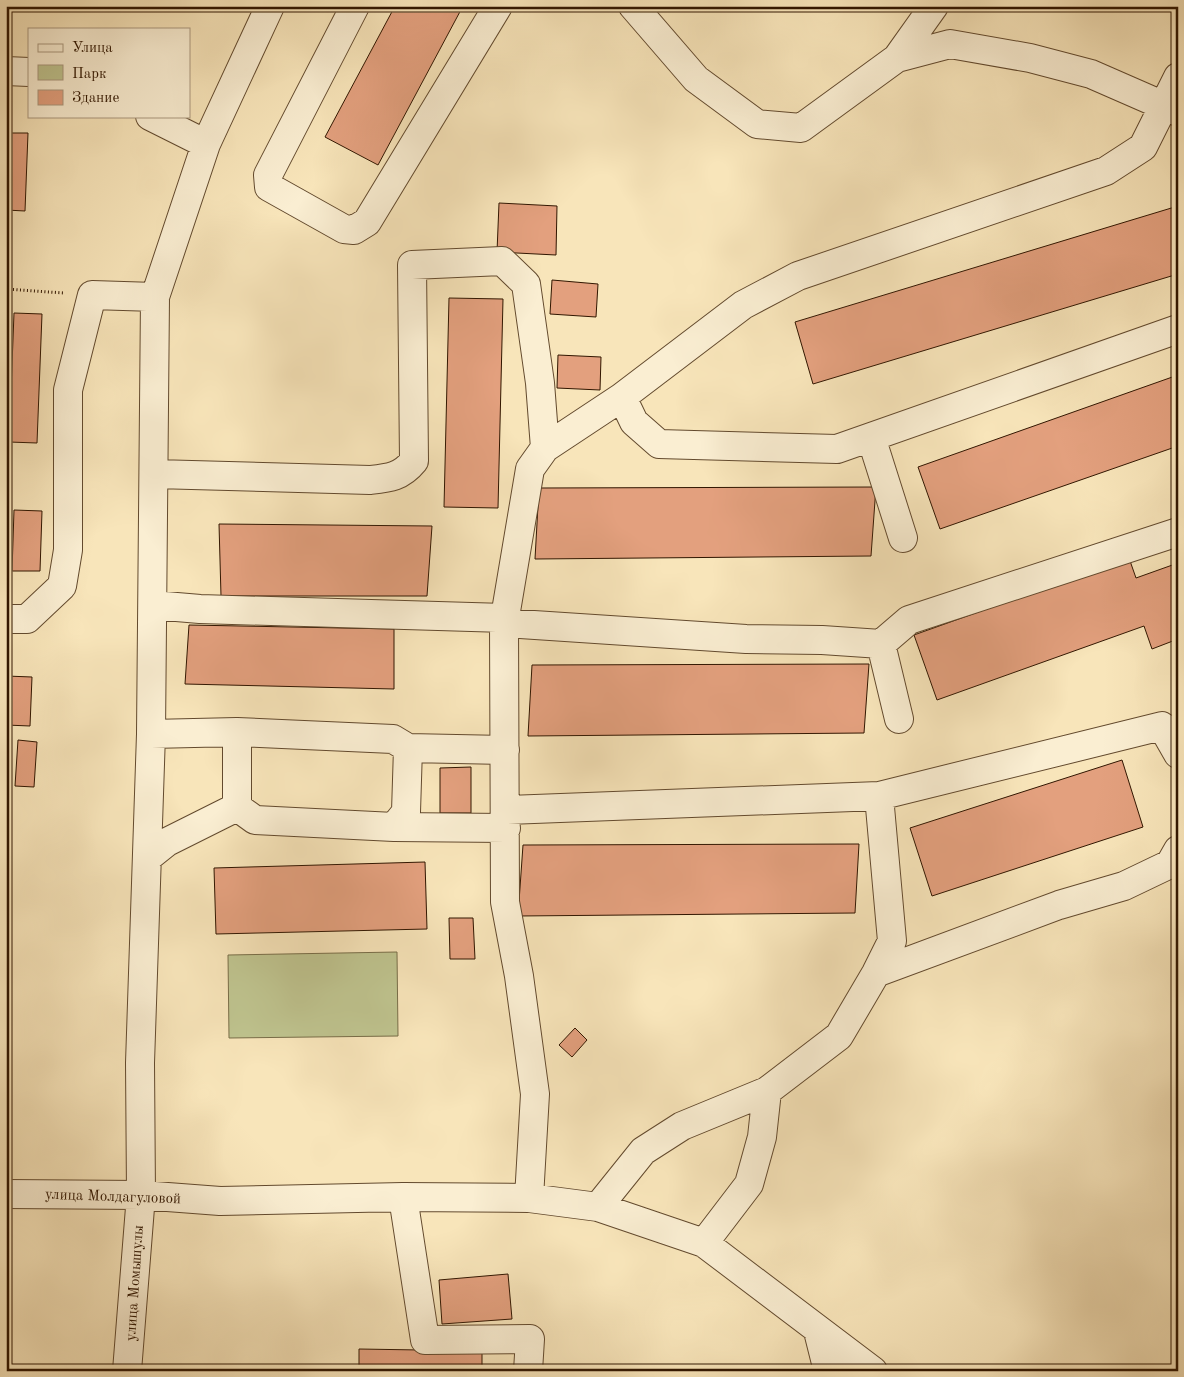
<svg xmlns="http://www.w3.org/2000/svg" width="1184" height="1377" font-family="'Old Standard TT',serif">
	<style>
		.green { fill: #bfc48f; stroke: #786d48 }
		.building { fill: #e3a07e; stroke: #311600 }
		.lines { fill: none; stroke-linecap: round; stroke-linejoin: round }
		.minor-casing { stroke: #634a2e; stroke-width: 30 }
		.path { stroke: #311600; stroke-width: 3; stroke-dasharray: 1 2.5; stroke-linecap: butt }
		.minor { stroke: #faeed2; stroke-width: 28 }
		.labels { text-anchor: middle; stroke-width: 4; stroke-linejoin: round; paint-order: stroke }
		.street-label { font-size: 15px; fill: #311600; stroke: #faeed2 }
	</style>
	<rect width="100%" height="100%" fill="#f8e5ba"/>
	<filter id="stains"><feTurbulence type="fractalNoise" baseFrequency=".004" numOctaves="4"/><feColorMatrix values="0 0 0 0 .2 0 0 0 0 .09 0 0 0 0 .02 0 0 0 .5 -.17"/></filter>
	<radialGradient id="worn" r=".72"><stop offset=".6" stop-color="#630" stop-opacity="0"/><stop offset="1" stop-color="#630" stop-opacity=".3"/></radialGradient>
	<path class="green" d="M397,952L398,1036L229,1038L228,955Z"/>
	<path class="building" d="M395,6H463L378,165L325,137Z
		M6,133H28L25,211L6,210Z
		M499,203L557,206L556,255L497,252Z
		M1178,206V274L813,384L795,322Z
		M552,280L598,284L596,317L550,314Z
		M449,298L503,299L498,508L444,507Z
		M14,313L42,314L37,443L9,442Z
		M558,355L601,357L600,390L557,388Z
		M1178,375V446L940,529L918,467Z
		M876,487L871,556L535,559L539,488Z
		M14,510L42,511L40,571H12Z
		M219,524L432,526L427,596H221Z
		M1129,558L1136,578L1178,563V639L1152,649L1144,626L937,700L914,635Z
		M189,625L394,629V689L185,684Z
		M869,664L864,733L528,736L532,665Z
		M6,676L32,677L30,726L6,725Z
		M18,740L37,742L34,787L15,786Z
		M1122,760L1143,827L932,896L910,828Z
		M471,767V813H440V768Z
		M859,844L855,913L518,916L523,845Z
		M425,862L427,929L216,934L214,868Z
		M449,918H473L475,959H450Z
		M575,1028L587,1040L572,1057L559,1045Z
		M508,1274L512,1319L442,1324L439,1280Z
		M359,1349L482,1351V1371H359Z"/>
	<g class="lines">
		<defs>
			<path id="minor" d="M355,6L268,175L269,187L344,229L354,230L367,222L498,6
				M633,6L696,79L757,124L801,128L897,58L934,6
				M897,58L950,44L1030,58L1091,74L1178,112
				M6,71L29,72
				M150,116L206,144
				M622,397L634,422L659,444L837,449L1178,329
				M871,437L903,538
				M155,474L370,480C389,478 401,477 414,461L412,265L502,261L526,284L540,383L545,448
				M153,605L200,609L505,618
				M6,619H27L62,586L68,550V390L92,295L155,297
				M504,623L746,639L822,640L881,644L909,620L1178,532
				M881,644L899,719
				M151,734L237,732L393,739L408,748L406,812L394,827L255,820L237,807V732
				M408,748L505,750
				M506,810L879,796L1162,726L1178,754
				M394,827L506,828
				M147,858L167,842L237,807
				M876,973L1059,905L1124,886L1170,864L1178,850
				M6,1194L141,1195L220,1201L403,1197L529,1198L598,1207L704,1243L873,1371
				M403,1197L425,1340L530,1339L528,1371
				M529,1198L535,1094L519,976L505,902L504,623L530,469L545,448L622,397L743,305L798,276L1106,171L1143,147L1178,77
				M598,1207L643,1151L682,1126L767,1091
				M704,1243L749,1184L762,1137L767,1091L839,1036L876,973L892,941L879,796
				M818,1331L828,1371
				M127,1371L141,1195L140,1063L151,734L155,297L206,144L270,6"/>
		</defs>
		<use href="#minor" class="minor-casing"/>
		<path class="path" d="M6,289L64,293"/>
		<use href="#minor" class="minor"/>
	</g>
	<g class="labels">
		<g class="street-label">
			<text transform="translate(113 1196) rotate(2)" y="5">улица Молдагуловой</text>
			<text transform="translate(134 1283) rotate(-86)" y="5">улица Момышулы</text>
		</g>
	</g>
	<rect width="1184" height="1377" fill="none" stroke="#f8e5ba" stroke-width="25"/>
	<rect x="8" y="8" width="1169" height="1362" fill="none" stroke="#311600" stroke-width="2.5"/>
	<rect x="12" y="12" width="1159" height="1352" fill="none" stroke="#311600"/>
	<rect x="28" y="28" width="162" height="90" fill="#faeed2" stroke="#aa987e"/>
	<rect x="38" y="44" width="25" height="8" fill="#faeed2" stroke="#aa987e"/>
	<text x="72" y="52" font-size="15" fill="#311600">Улица</text>
	<rect x="38" y="65" width="25" height="15" fill="#bfc48f" stroke="#aa987e"/>
	<text x="72" y="78" font-size="15" fill="#311600">Парк</text>
	<rect x="38" y="90" width="25" height="15" fill="#e3a07e" stroke="#aa987e"/>
	<text x="72" y="102" font-size="15" fill="#311600">Здание</text>
	<rect width="100%" height="100%" filter="url(#stains)"/>
	<rect width="100%" height="100%" fill="url(#worn)"/>
</svg>
